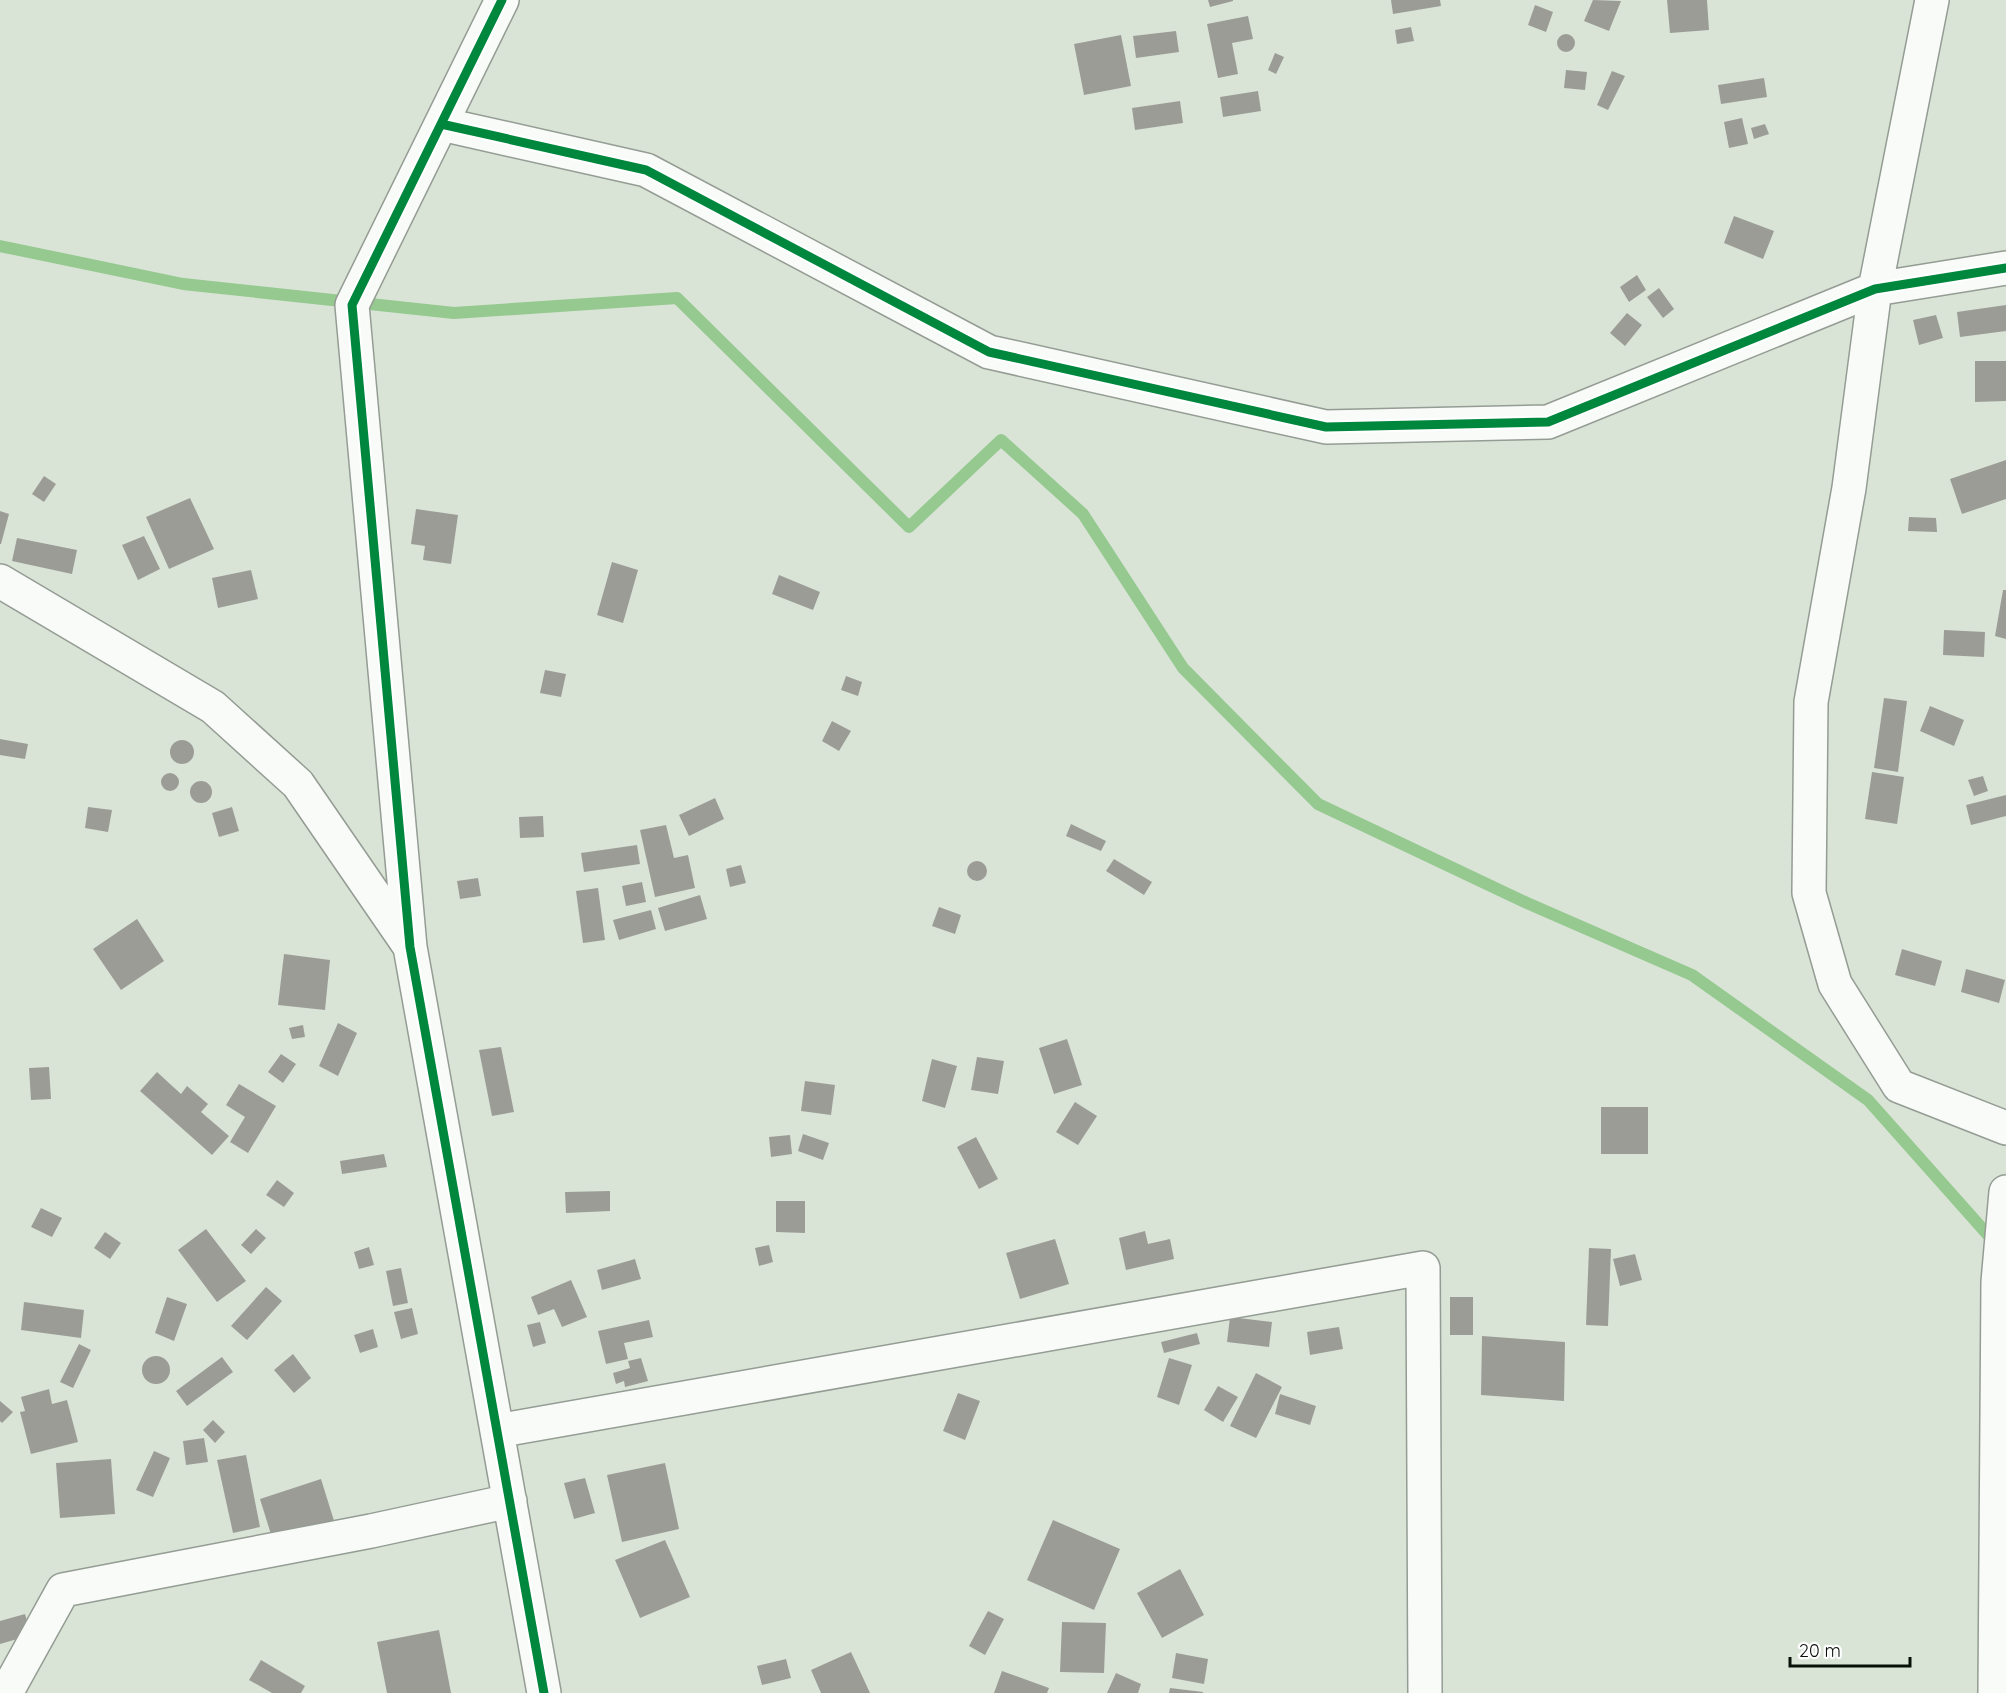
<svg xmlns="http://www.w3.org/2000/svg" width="2006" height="1693" font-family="Quicksand,sans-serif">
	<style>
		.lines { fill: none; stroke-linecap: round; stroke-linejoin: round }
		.stream { stroke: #95c98f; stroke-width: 12 }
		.building { fill: #9c9c97 }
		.minor-casing { stroke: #949c93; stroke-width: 36 }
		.minor { stroke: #f9fbf9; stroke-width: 33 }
		.cycleway-casing { stroke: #fff; stroke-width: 13 }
		.cycleway { stroke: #00873e; stroke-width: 9 }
	</style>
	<rect width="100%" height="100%" fill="#d9e4d7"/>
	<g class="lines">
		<path class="stream" d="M0,246L183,284L454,313L677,298L909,527L1001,440L1083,514L1183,668L1318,804L1527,903L1692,975L1868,1100L1996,1244"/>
	</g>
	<path class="building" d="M1208,0H1233V1L1210,7Z
		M1391,0H1440L1441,6L1393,14Z
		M1593,0L1621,1L1609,31L1584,21Z
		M1667,0H1707L1709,30L1670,33Z
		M1535,5L1553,12L1546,32L1528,25Z
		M1248,16L1253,39L1232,43L1238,74L1218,78L1207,24Z
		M1411,27L1414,41L1397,44L1395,30Z
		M1176,31L1179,52L1136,58L1133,36Z
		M1557 43a9 9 0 1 1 18 0a9 9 0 1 1-18 0Z
		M1121,35L1131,86L1084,95L1074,44Z
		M1275,53L1284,57L1276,74L1268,70Z
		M1566,70L1587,72L1585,90L1564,88Z
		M1612,71L1625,76L1608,110L1597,105Z
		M1764,78L1767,97L1721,104L1718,85Z
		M1258,91L1261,111L1223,117L1220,97Z
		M1180,101L1183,123L1135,130L1132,108Z
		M1742,118L1748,144L1729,148L1724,122Z
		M1765,124L1769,134L1754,139L1751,128Z
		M1734,216L1774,231L1763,259L1724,243Z
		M1637,275L1646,290L1629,302L1620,287Z
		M1659,288L1674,309L1663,318L1647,297Z
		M2006,305V331L1960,337L1957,312Z
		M1627,313L1642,325L1625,346L1610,333Z
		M1936,315L1943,338L1919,345L1913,320Z
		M1975,361H2006V401L1975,402Z
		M2006,460V499L1962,514L1950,479Z
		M44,476L56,484L44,502L32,494Z
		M190,498L214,549L169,569L146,517Z
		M416,509L458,515L451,564L423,560L425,546L411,544Z
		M0,511L9,514L1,544H0Z
		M1909,517L1936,518L1937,532L1908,531Z
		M144,536L160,569L138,580L122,545Z
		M17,538L77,550L72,574L12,561Z
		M612,562L638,570L623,623L597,615Z
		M251,570L258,599L218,608L212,578Z
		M779,575L820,592L813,610L772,594Z
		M2003,590H2006V639L1995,636Z
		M1944,630L1985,632L1984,657L1943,655Z
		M545,670L566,674L561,697L540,693Z
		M846,676L862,682L858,696L841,690Z
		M1884,698L1907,701L1898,772L1874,768Z
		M1930,706L1964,720L1954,746L1920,731Z
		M832,721L851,731L839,751L822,741Z
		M0,739L28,744L25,759L0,755Z
		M170 752a12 12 0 1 1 24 0a12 12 0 1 1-24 0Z
		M1872,772L1904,777L1897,824L1865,819Z
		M161 782a9 9 0 1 1 18 0a9 9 0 1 1-18 0Z
		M1983,776L1988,791L1974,796L1968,780Z
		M190 792a11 11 0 1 1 22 0a11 11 0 1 1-22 0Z
		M2006,795V816L1971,825L1966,805Z
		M715,798L724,819L689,836L679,815Z
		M88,807L112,810L108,832L85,828Z
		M232,807L239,831L219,837L212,813Z
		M543,816L544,837L520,838L519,817Z
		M1071,824L1106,841L1101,851L1066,836Z
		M666,825L674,858L688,855L695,888L655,897L640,830Z
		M637,845L640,864L584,872L581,853Z
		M1114,859L1152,882L1144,895L1106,871Z
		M967 871a10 10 0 1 1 20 0a10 10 0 1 1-20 0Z
		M741,865L746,883L730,887L726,869Z
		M478,878L481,896L460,899L457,881Z
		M642,882L646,902L626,906L622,886Z
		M598,888L605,940L583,943L576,891Z
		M700,895L707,919L665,931L658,908Z
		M939,907L961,915L955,934L932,926Z
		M651,910L656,929L619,940L613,920Z
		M137,919L164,961L121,990L93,949Z
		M1902,949L1942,961L1935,986L1895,975Z
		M284,954L330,960L325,1010L278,1005Z
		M1966,969L2005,980L1999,1003L1961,992Z
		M338,1023L357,1033L338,1076L319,1066Z
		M303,1025L305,1037L292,1039L289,1028Z
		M1067,1039L1082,1085L1054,1094L1039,1048Z
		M501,1047L514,1112L492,1116L479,1050Z
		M281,1054L296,1064L283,1083L268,1072Z
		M977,1057L1004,1061L998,1094L971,1090Z
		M932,1059L957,1066L945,1108L922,1101Z
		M49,1067L51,1099L31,1100L29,1068Z
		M157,1072L181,1094L187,1086L208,1104L201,1112L229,1136L212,1155L140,1091Z
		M805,1081L835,1085L831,1115L801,1111Z
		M239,1084L276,1106L248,1153L230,1142L245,1117L226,1105Z
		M1075,1102L1097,1116L1078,1145L1056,1132Z
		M1601,1107H1648V1154H1601Z
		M803,1134L829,1143L823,1160L798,1151Z
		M790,1135L792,1154L771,1157L769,1137Z
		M976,1137L998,1179L979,1189L957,1147Z
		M384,1154L387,1167L342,1174L340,1161Z
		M277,1180L294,1193L284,1207L266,1195Z
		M610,1191V1211L566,1213L565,1192Z
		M776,1201H805V1233L776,1232Z
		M41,1208L62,1218L52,1237L31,1227Z
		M206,1229L246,1281L217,1302L178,1250Z
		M256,1229L266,1238L251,1254L241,1245Z
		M1145,1231L1148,1244L1170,1239L1174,1259L1126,1270L1119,1238Z
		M105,1232L121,1243L110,1259L94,1248Z
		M1055,1239L1069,1284L1020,1299L1006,1253Z
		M769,1245L773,1262L759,1266L755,1248Z
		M369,1247L374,1265L359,1269L354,1252Z
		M1589,1248L1611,1249L1608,1326L1586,1325Z
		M1635,1254L1642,1280L1620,1286L1613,1259Z
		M635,1259L641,1279L602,1290L597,1270Z
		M401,1268L408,1303L393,1306L386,1271Z
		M571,1280L587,1317L562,1327L554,1309L538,1315L531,1297Z
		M266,1287L282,1301L247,1340L231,1326Z
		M167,1297L187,1304L174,1341L155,1333Z
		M1450,1297H1473V1335H1450Z
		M24,1302L84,1310L81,1338L21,1330Z
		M412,1308L418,1334L401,1339L394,1312Z
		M1230,1317L1272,1322L1269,1347L1227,1342Z
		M649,1320L653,1337L624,1343L628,1359L606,1364L598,1331Z
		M540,1322L546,1343L533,1347L527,1325Z
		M1339,1327L1343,1349L1310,1355L1307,1332Z
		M373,1329L378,1347L360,1353L354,1335Z
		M1197,1333L1200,1344L1164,1353L1161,1342Z
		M1482,1336L1565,1342L1564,1401L1481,1395Z
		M79,1344L91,1350L73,1388L60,1382Z
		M293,1354L311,1378L294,1393L274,1370Z
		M142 1370a14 14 0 1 1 28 0a14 14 0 1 1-28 0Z
		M222,1357L233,1372L187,1406L176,1391Z
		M641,1358L648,1381L625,1387L624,1381L616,1384L613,1373L630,1368L628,1361Z
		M1169,1358L1192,1365L1179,1405L1157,1397Z
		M1256,1373L1282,1387L1256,1438L1230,1426Z
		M1218,1386L1238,1397L1223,1422L1204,1410Z
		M49,1389L52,1404L67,1400L78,1442L31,1454L20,1412L25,1411L21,1397Z
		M958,1393L980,1401L965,1440L943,1431Z
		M1280,1394L1316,1406L1310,1425L1275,1414Z
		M0,1401L13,1412L2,1423L0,1421Z
		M213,1420L225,1432L215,1443L203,1430Z
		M204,1438L208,1462L186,1465L183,1441Z
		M154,1451L170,1458L153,1497L136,1490Z
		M246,1455L260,1527L233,1533L217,1460Z
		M111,1459L115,1514L60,1518L56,1463Z
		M665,1463L679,1529L622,1542L607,1475Z
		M585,1478L595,1513L574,1519L564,1483Z
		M321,1479L335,1524L274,1544L260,1499Z
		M1053,1520L1120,1549L1094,1610L1027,1580Z
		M665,1540L690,1597L640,1618L615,1560Z
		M1180,1569L1204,1615L1162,1638L1137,1593Z
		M988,1611L1004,1619L985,1655L969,1646Z
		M25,1614L31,1635L0,1644V1621Z
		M1062,1622L1106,1623L1104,1673L1060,1672Z
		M439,1630L451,1693H387L377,1642Z
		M851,1652L870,1693H821L811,1670Z
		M1176,1653L1208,1659L1204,1684L1172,1678Z
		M786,1659L791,1678L762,1685L757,1666Z
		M261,1660L305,1686L301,1693H272L249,1680Z
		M1002,1671L1049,1688L1047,1693H994Z
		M1116,1673L1141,1684L1138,1693H1107Z
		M1170,1688L1203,1692V1693H1169Z"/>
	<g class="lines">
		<defs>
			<path id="minor" d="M502,0L352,305L410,947L544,1693
				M1932,0L1875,289L1849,488L1811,702L1809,893L1835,984L1899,1086L2006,1128
				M441,124L646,170L989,352L1326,427L1548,422L1875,289L2006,268
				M0,581L213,707L298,784L408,944
				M497,1431L1423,1268L1425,1693
				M6,1693L63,1590L371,1531L510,1501
				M1995,1693L1998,1282L2006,1192"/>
		</defs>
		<use href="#minor" class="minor-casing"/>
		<use href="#minor" class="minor"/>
		<defs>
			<path id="cycleway" d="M502,0L352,305L410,947L544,1693
				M441,124L646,170L989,352L1326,427L1548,422L1875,289L2006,268"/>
		</defs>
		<use href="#cycleway" class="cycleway-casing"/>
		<use href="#cycleway" class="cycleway"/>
	</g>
	<path d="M1790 1657v9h120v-9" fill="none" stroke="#091008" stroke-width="3"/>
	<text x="1799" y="1657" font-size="18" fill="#091008" stroke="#ffffff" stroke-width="4.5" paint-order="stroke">20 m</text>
</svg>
